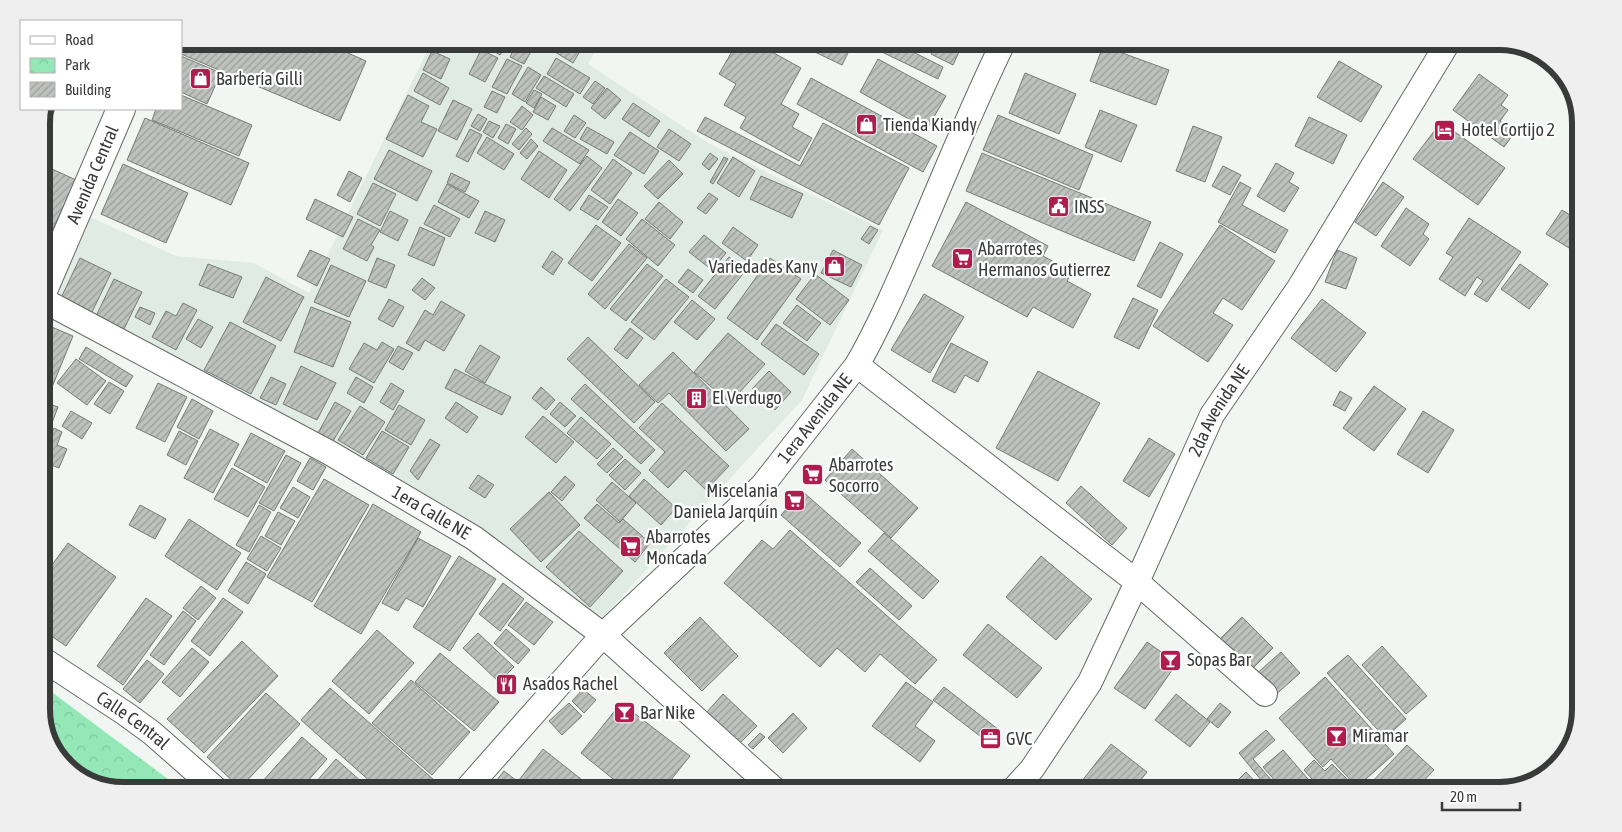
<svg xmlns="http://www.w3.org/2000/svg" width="1622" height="832" font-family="'Asap Condensed',sans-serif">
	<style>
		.built { fill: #dfebe4 }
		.park { fill: url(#park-crowns) }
		.building { fill: url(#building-hatch); stroke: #787c79 }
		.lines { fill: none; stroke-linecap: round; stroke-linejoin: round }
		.minor-casing { stroke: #676a68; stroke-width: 26 }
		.tertiary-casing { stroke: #676a68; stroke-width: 30 }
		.minor { stroke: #fff; stroke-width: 24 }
		.tertiary { stroke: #fff; stroke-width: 28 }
		.labels { text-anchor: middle; stroke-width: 4.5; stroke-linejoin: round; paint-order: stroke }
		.poi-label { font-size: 18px; fill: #393b3a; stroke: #fff; text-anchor: start }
		.street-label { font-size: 18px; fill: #393b3a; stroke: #fff }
		.rim { fill: none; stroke: #393b3a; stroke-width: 6 }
	</style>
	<defs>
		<pattern id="park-crowns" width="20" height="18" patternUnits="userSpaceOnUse" patternTransform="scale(1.25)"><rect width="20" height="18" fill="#94e8b7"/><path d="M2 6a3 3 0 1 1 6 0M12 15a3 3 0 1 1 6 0" fill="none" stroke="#80c89e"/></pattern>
		<pattern id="building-hatch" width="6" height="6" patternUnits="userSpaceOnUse" patternTransform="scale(1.25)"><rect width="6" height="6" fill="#bec2bf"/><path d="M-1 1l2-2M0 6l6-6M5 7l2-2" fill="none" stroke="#9b9f9c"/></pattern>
	</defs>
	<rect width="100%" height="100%" fill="#f1f6f3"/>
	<path class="built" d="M432,41H601L588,64L710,144L883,230L802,400L603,617L318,433L49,299L90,217L176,256L254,263L309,293Z"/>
	<path class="park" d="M41,684L184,791H123L87,782L55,755L41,714Z"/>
	<path class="building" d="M181,41H321L366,61L340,121L181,54Z
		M507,41L508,42L500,55L479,42Z
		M518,41H525L534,46L524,64L510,57Z
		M544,41H586L573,63L542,44Z
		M738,41H752L801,68L781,104L799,114L792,127L812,138L799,161L740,128L746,117L724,105L736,84L719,74Z
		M792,41H845L852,45L842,65Z
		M859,41H891L943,67L938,79Z
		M937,42L959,52L953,65L931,54Z
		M1103,46L1169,70L1156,105L1090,81Z
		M481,50L498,58L485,82L469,74Z
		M432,51L450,59L441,79L423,70Z
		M181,56L221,73L207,104L181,92Z
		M556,58L590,78L580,94L547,74Z
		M507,59L522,66L507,94L492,87Z
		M878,59L946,96L927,129L860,92Z
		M1339,61L1382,86L1361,122L1317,97Z
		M528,67L541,75L525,102L512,94Z
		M423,73L449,88L440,105L414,91Z
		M1025,73L1076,94L1059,134L1009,113Z
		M1479,74L1508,95L1501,105L1508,110L1500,121L1515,132L1504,147L1453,110Z
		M544,76L574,94L566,107L536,88Z
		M811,78L937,146L923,172L797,104Z
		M595,81L605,88L593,104L583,97Z
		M607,88L621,100L605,119L591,108Z
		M534,90L542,94L534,108L526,103Z
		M492,91L505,97L497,113L484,107Z
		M181,95L252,125L239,156L152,120L156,109H181Z
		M408,95L429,106L421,122L437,129L423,157L386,139Z
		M541,97L556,106L548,120L533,112Z
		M453,100L472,109L457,140L438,131Z
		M633,103L660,121L649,137L622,119Z
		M522,106L533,115L522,130L510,122Z
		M46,109H55L41,139V118Z
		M1100,110L1137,125L1121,162L1085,147Z
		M478,114L487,119L480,131L471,126Z
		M574,115L586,123L575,138L564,131Z
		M998,115L1093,155L1079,190L983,150Z
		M705,117L800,166L823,123L909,168L879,225L697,131Z
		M1309,117L1347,135L1333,164L1295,146Z
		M145,118L249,163L231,205L127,160Z
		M489,121L500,126L493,138L483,132Z
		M1441,122L1505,168L1478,205L1413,159Z
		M506,124L516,129L508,144L498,138Z
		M1193,126L1222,137L1205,182L1176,171Z
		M587,127L614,142L607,154L580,139Z
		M526,128L532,134L519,150L512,144Z
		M552,128L589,150L580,164L543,141Z
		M470,129L482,135L468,162L456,156Z
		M669,129L691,144L679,161L657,147Z
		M630,132L659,151L644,174L614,155Z
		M487,137L514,154L504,170L477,153Z
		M531,139L538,146L527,159L520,153Z
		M389,150L432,171L417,201L374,179Z
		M539,151L567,170L549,198L521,179Z
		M710,153L718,159L709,170L702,164Z
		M982,153L1151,222L1134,261L966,191Z
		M587,156L602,168L570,211L554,199Z
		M724,157L728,159L713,184L710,182Z
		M733,157L755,171L739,197L717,183Z
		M613,159L632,173L610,204L591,190Z
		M669,160L683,174L658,199L644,186Z
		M1276,163L1294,173L1289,182L1299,188L1284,212L1257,196Z
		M41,164L76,180L51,233L41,228Z
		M123,164L188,193L166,243L101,214Z
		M1223,166L1241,175L1230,195L1212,186Z
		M349,171L362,178L350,202L337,195Z
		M451,173L470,182L465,192L447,183Z
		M761,176L803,194L792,218L750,199Z
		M1240,182L1251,188L1242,205L1288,230L1275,253L1218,222Z
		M1383,182L1404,197L1376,236L1355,222Z
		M373,183L396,194L380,226L357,214Z
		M447,184L479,201L469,218L438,202Z
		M709,193L718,199L706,214L697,208Z
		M589,195L608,207L598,220L580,209Z
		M315,199L353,217L343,237L306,219Z
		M618,199L638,213L621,236L602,222Z
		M659,202L683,222L670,239L645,219Z
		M966,202L1048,246L1043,256L1072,272L1067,281L1091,294L1073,328L1033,307L1027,317L932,266Z
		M434,205L460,219L450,237L424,224Z
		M1406,208L1429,224L1423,234L1429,239L1410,266L1381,246Z
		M1562,210L1581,222V251L1579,254L1546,234Z
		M390,211L408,220L398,241L380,232Z
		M485,211L505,220L495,242L475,233Z
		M1469,218L1521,252L1487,302L1474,294L1483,281L1477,277L1465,296L1439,279L1453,257L1446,253Z
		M358,219L380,230L371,245L374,247L367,261L343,249Z
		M642,219L675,245L658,266L626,239Z
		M596,225L621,243L592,281L568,263Z
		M1220,225L1275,261L1242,310L1223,298L1213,313L1233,325L1208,362L1153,326Z
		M870,226L878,230L869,244L861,239Z
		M420,227L445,238L434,266L408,255Z
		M733,227L758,245L747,261L722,243Z
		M704,235L726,253L712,270L689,252Z
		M1160,242L1183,254L1161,298L1137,286Z
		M629,244L647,258L605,309L588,294Z
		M310,250L330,259L317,286L297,276Z
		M833,250L862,265L851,287L821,273Z
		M1337,250L1357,258L1346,289L1325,282Z
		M552,251L563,259L553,275L542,267Z
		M729,257L746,270L715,309L698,296Z
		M80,258L111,273L91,314L60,300Z
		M377,258L395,265L386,288L368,281Z
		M770,258L801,279L757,340L727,318Z
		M208,264L242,277L233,298L199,285Z
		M647,264L663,276L626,321L610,309Z
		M1520,264L1548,284L1529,309L1501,289Z
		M331,265L366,281L349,317L314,302Z
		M688,269L703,280L693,293L678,282Z
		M815,274L849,300L830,325L796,299Z
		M266,277L304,297L281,341L243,322Z
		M422,278L435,288L425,300L412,290Z
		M114,279L142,292L123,331L95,318Z
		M666,279L689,297L654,340L631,322Z
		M924,294L964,317L930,373L891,350Z
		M1133,298L1158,310L1139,349L1114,337Z
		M389,299L404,307L393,327L378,319Z
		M1322,299L1366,333L1336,372L1291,338Z
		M692,300L715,319L697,340L674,322Z
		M441,301L465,315L444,351L425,340L419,351L406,343L425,310L433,315Z
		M183,303L197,310L176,350L152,337L166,311L176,316Z
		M797,305L821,323L807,341L783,323Z
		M140,307L155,313L150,325L135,317Z
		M311,307L351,322L333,367L294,352Z
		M198,319L213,327L201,348L186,339Z
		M230,322L276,346L251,394L204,370Z
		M776,324L819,354L804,375L761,344Z
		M47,325L73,336L50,392L41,388V340Z
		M630,328L643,338L627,359L614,349Z
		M728,333L765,364L730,403L694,372Z
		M588,337L655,402L634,423L567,359Z
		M382,342L394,349L374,383L349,369L364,343L377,350Z
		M951,343L988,362L978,382L965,375L955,393L932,381Z
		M480,345L500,357L485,383L465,371Z
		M398,346L413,353L403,370L389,362Z
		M86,347L133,376L126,387L79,359Z
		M673,352L749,429L726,451L669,393L658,403L639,385Z
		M76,359L106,381L87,405L57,383Z
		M301,366L336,383L317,420L283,404Z
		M455,369L511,397L502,415L445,388Z
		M769,371L791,392L775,410L752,389Z
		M1038,371L1100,403L1058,481L996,448Z
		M271,377L286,384L276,405L260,398Z
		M356,377L373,387L364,403L347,393Z
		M109,382L124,391L110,414L94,404Z
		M158,383L187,397L165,442L136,428Z
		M391,383L404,391L393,410L380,402Z
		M585,384L655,450L641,464L571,399Z
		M1374,386L1406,409L1374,451L1343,428Z
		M541,387L555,400L546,410L532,398Z
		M1340,391L1352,398L1345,411L1333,405Z
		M192,399L213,411L199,439L177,427Z
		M41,401L58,407L41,452Z
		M335,402L351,411L333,441L318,433Z
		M456,402L478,417L467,433L445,418Z
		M560,402L576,416L565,427L550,414Z
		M662,403L729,466L706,490L685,470L668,488L649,470L665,452L639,428Z
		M399,405L425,420L411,445L385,430Z
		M360,406L385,422L363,455L338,440Z
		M71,411L92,423L82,439L62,426Z
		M1423,411L1454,430L1428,473L1397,454Z
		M543,416L574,442L556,463L525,437Z
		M581,417L611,444L597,459L567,433Z
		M54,428L62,432L57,445L67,449L59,468L41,461V458Z
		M210,429L239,444L213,493L184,478Z
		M179,431L198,441L186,465L167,455Z
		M382,431L409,447L393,474L366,458Z
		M251,433L285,451L267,483L234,465Z
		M1149,438L1175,454L1149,497L1123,481Z
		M430,439L440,445L418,480L410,471Z
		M613,448L623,457L607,473L597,464Z
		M852,449L918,508L891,538L825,480Z
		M286,455L301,463L274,511L259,503Z
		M310,458L326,467L313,490L297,481Z
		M625,459L641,473L625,490L609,475Z
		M232,468L265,487L248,517L214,499Z
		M478,475L494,485L485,498L469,488Z
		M565,476L575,485L562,501L551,492Z
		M324,479L369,505L312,602L267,577Z
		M644,479L676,508L661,525L629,496Z
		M612,482L636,503L620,522L596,500Z
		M1081,486L1127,528L1112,545L1066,503Z
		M293,487L310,497L298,518L280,508Z
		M802,491L861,543L840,567L781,515Z
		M549,492L580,525L541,562L510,529Z
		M373,504L421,532L361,634L314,606Z
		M597,504L619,523L623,519L650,543L635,562L584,518Z
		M140,505L166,519L155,539L129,525Z
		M259,505L271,512L249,552L236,545Z
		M278,512L295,521L281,545L265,536Z
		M189,519L241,553L217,590L165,556Z
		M790,530L937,660L915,684L880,654L865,672L837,648L820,667L724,583L762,540L773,549Z
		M579,531L623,571L590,607L546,567Z
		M884,533L939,581L923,599L868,551Z
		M261,536L281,548L267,571L247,559Z
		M418,538L451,556L423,607L406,598L398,611L382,603Z
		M68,543L116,577L66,646L41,629V580Z
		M459,556L496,579L450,651L413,627Z
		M1041,556L1092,599L1056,640L1006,597Z
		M246,562L266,574L248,604L228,591Z
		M870,568L912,606L899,620L856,582Z
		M503,583L524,599L500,631L479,614Z
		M201,586L216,598L198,620L183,608Z
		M146,598L172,616L123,685L97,666Z
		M223,598L243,612L210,656L191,641Z
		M526,602L553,622L534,645L508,625Z
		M183,611L196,621L164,665L150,655Z
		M700,617L738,656L702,691L664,653Z
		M1242,617L1273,648L1251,670L1220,639Z
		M988,624L1042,668L1017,698L963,655Z
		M506,629L530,650L518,664L494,643Z
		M377,630L414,663L369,714L332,681Z
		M478,633L514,667L499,682L463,648Z
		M242,641L278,676L204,753L167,719Z
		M1147,642L1177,663L1145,709L1114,688Z
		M1382,646L1427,696L1406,714L1362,665Z
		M192,648L209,662L180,697L162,682Z
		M1281,652L1300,673L1273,697L1254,676Z
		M440,653L499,702L474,731L415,682Z
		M1348,655L1406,719L1385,738L1327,673Z
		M147,660L164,674L140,703L123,689Z
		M1325,677L1394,754L1357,787L1331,759L1323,767L1279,718Z
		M411,680L470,732L432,775L372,723Z
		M906,682L933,702L915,726L935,741L920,762L872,726Z
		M944,687L999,730L989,743L933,700Z
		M330,688L434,780L424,791H381L301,720Z
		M583,689L596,700L584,713L572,701Z
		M266,693L300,724L240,788L207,757Z
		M723,694L757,726L740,743L707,712Z
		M1176,694L1210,722L1190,747L1155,720Z
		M569,703L582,716L562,735L549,721Z
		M621,703L690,756L662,791H628L581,753Z
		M1220,703L1231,712L1218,728L1207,719Z
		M793,713L807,728L783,753L768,738Z
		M1266,730L1275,740L1253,759L1281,791H1270L1239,753Z
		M760,733L765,737L753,749L748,745Z
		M302,737L327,759L299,791H254Z
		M1111,744L1147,772L1132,791H1085L1078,786Z
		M1407,745L1434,770L1414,791H1380L1371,783Z
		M543,749L596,791H533L519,780Z
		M1283,750L1308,779L1294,791H1284L1263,767Z
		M336,759L372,791H308Z
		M1314,760L1325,771L1332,764L1352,784L1345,791H1300L1312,779L1304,770Z
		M504,771L530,791H488Z
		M1246,772L1264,791H1234L1231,787Z
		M878,784L887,791H872Z"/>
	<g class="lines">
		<defs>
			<g id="minor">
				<path id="s1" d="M41,299L330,453L474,538L603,635L776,791"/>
				<path d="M857,365L1137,582L1265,694"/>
				<path id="s2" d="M41,658L126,714L152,733L218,791"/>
				<path id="s3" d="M465,791L603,635L762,486L857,365C881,323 900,278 919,234C947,169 973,104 1004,41"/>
				<path id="s4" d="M1012,791L1032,769L1090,682L1137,582L1212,415L1299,288L1449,41"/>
			</g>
			<g id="tertiary">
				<path id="s5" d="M41,295L121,109"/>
			</g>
		</defs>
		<use href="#minor" class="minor-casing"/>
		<use href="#tertiary" class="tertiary-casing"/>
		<use href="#minor" class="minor"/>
		<use href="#tertiary" class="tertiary"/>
	</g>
	<defs>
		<symbol id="shop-square" viewBox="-11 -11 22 22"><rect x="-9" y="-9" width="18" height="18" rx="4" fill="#af1d4e" stroke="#fff"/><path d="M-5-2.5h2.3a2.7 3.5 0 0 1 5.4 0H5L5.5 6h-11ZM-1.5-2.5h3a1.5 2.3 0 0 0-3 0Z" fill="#fff"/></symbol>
		<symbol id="hotel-square" viewBox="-11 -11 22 22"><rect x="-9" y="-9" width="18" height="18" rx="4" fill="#af1d4e" stroke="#fff"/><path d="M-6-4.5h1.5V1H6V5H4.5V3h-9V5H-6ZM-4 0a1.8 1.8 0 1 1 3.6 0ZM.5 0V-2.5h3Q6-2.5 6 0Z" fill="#fff"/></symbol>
		<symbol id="civic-square" viewBox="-11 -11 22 22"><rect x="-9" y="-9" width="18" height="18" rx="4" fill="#af1d4e" stroke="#fff"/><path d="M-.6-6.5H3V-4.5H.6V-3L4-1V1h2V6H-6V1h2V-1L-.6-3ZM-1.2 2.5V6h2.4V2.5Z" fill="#fff"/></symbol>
		<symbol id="supermarket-square" viewBox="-11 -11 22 22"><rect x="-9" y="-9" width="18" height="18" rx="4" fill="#af1d4e" stroke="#fff"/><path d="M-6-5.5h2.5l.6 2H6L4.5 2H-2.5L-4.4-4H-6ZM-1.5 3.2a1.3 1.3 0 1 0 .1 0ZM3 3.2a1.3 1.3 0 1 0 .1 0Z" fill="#fff"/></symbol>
		<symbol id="building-square" viewBox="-11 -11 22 22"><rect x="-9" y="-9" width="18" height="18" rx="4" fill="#af1d4e" stroke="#fff"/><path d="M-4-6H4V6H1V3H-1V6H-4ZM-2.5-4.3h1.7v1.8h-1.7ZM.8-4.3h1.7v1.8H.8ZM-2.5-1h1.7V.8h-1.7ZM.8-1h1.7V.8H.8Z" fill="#fff"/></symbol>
		<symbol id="bar-square" viewBox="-11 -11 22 22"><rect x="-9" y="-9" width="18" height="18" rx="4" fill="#af1d4e" stroke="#fff"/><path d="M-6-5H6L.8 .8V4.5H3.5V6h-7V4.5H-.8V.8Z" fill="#fff"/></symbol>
		<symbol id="restaurant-square" viewBox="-11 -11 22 22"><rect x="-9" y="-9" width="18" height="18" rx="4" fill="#af1d4e" stroke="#fff"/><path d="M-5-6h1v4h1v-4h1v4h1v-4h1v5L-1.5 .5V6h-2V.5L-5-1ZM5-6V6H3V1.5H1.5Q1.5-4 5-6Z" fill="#fff"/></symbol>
		<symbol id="office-square" viewBox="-11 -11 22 22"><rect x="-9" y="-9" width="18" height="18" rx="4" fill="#af1d4e" stroke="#fff"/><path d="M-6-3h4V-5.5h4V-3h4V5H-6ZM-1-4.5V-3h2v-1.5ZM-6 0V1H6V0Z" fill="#fff"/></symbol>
	</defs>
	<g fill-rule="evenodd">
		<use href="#shop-square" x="188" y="66" width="25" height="25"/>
		<use href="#shop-square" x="854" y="112" width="25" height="25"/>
		<use href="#hotel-square" x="1432" y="118" width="25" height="25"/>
		<use href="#civic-square" x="1046" y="194" width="25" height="25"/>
		<use href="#supermarket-square" x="950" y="246" width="25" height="25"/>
		<use href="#shop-square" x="822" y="254" width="25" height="25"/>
		<use href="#building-square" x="684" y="386" width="25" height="25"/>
		<use href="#supermarket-square" x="800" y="462" width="25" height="25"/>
		<use href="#supermarket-square" x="782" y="488" width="25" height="25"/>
		<use href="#supermarket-square" x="618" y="534" width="25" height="25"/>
		<use href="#bar-square" x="1158" y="648" width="25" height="25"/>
		<use href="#restaurant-square" x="494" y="672" width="25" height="25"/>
		<use href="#bar-square" x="612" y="700" width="25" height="25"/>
		<use href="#bar-square" x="1324" y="724" width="25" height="25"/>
		<use href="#office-square" x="978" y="726" width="25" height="25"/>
	</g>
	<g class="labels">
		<g class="poi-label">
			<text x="216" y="85">Barbería Gilli</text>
			<text x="883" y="131">Tienda Kiandy</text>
			<text x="1461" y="136">Hotel Cortijo 2</text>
			<text x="1074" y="213">INSS</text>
			<text x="978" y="255">Abarrotes<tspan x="978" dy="21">Hermanos Gutierrez</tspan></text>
			<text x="818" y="273" text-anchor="end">Variedades Kany</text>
			<text x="712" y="404">El Verdugo</text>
			<text x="829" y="471">Abarrotes<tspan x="829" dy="21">Socorro</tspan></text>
			<text x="778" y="497" text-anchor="end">Miscelania<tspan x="778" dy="21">Daniela Jarquín</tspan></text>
			<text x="646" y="543">Abarrotes<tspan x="646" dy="21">Moncada</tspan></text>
			<text x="1187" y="666">Sopas Bar</text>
			<text x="523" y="690">Asados Rachel</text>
			<text x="640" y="719">Bar Nike</text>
			<text x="1352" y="742">Miramar</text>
			<text x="1006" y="745">GVC</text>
		</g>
		<g class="street-label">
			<text dy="6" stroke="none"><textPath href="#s5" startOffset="131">Avenida Central</textPath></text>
			<text dy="6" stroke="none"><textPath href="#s4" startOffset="435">2da Avenida NE</textPath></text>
			<text dy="6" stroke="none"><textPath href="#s3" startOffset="512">1era Avenida NE</textPath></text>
			<text dy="6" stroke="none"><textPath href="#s1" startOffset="445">1era Calle NE</textPath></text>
			<text dy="6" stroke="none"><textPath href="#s2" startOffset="111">Calle Central</textPath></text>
		</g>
	</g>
	<path d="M0 0H1622V832H0ZM123 50H1499A73 73 0 0 1 1572 123V709A73 73 0 0 1 1499 782H123A73 73 0 0 1 50 709V123A73 73 0 0 1 123 50Z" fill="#efefef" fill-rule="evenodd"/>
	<path class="rim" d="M123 50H1499A73 73 0 0 1 1572 123V709A73 73 0 0 1 1499 782H123A73 73 0 0 1 50 709V123A73 73 0 0 1 123 50Z"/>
	<rect x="20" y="20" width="162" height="90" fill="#ffffff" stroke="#b0b1b0"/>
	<rect x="30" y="36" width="25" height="8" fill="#ffffff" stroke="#b0b1b0"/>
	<text x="65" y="45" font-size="15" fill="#393b3a">Road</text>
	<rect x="30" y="58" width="25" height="15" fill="url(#park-crowns)" stroke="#b0b1b0"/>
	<text x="65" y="70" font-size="15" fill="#393b3a">Park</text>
	<rect x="30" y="82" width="25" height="15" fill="url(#building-hatch)" stroke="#b0b1b0"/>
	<text x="65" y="95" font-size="15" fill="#393b3a">Building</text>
	<path d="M1442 802v8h78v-8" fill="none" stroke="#393b3a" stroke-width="2.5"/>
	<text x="1450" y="802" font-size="15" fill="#393b3a" stroke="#ffffff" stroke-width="4" paint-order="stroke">20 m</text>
</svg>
